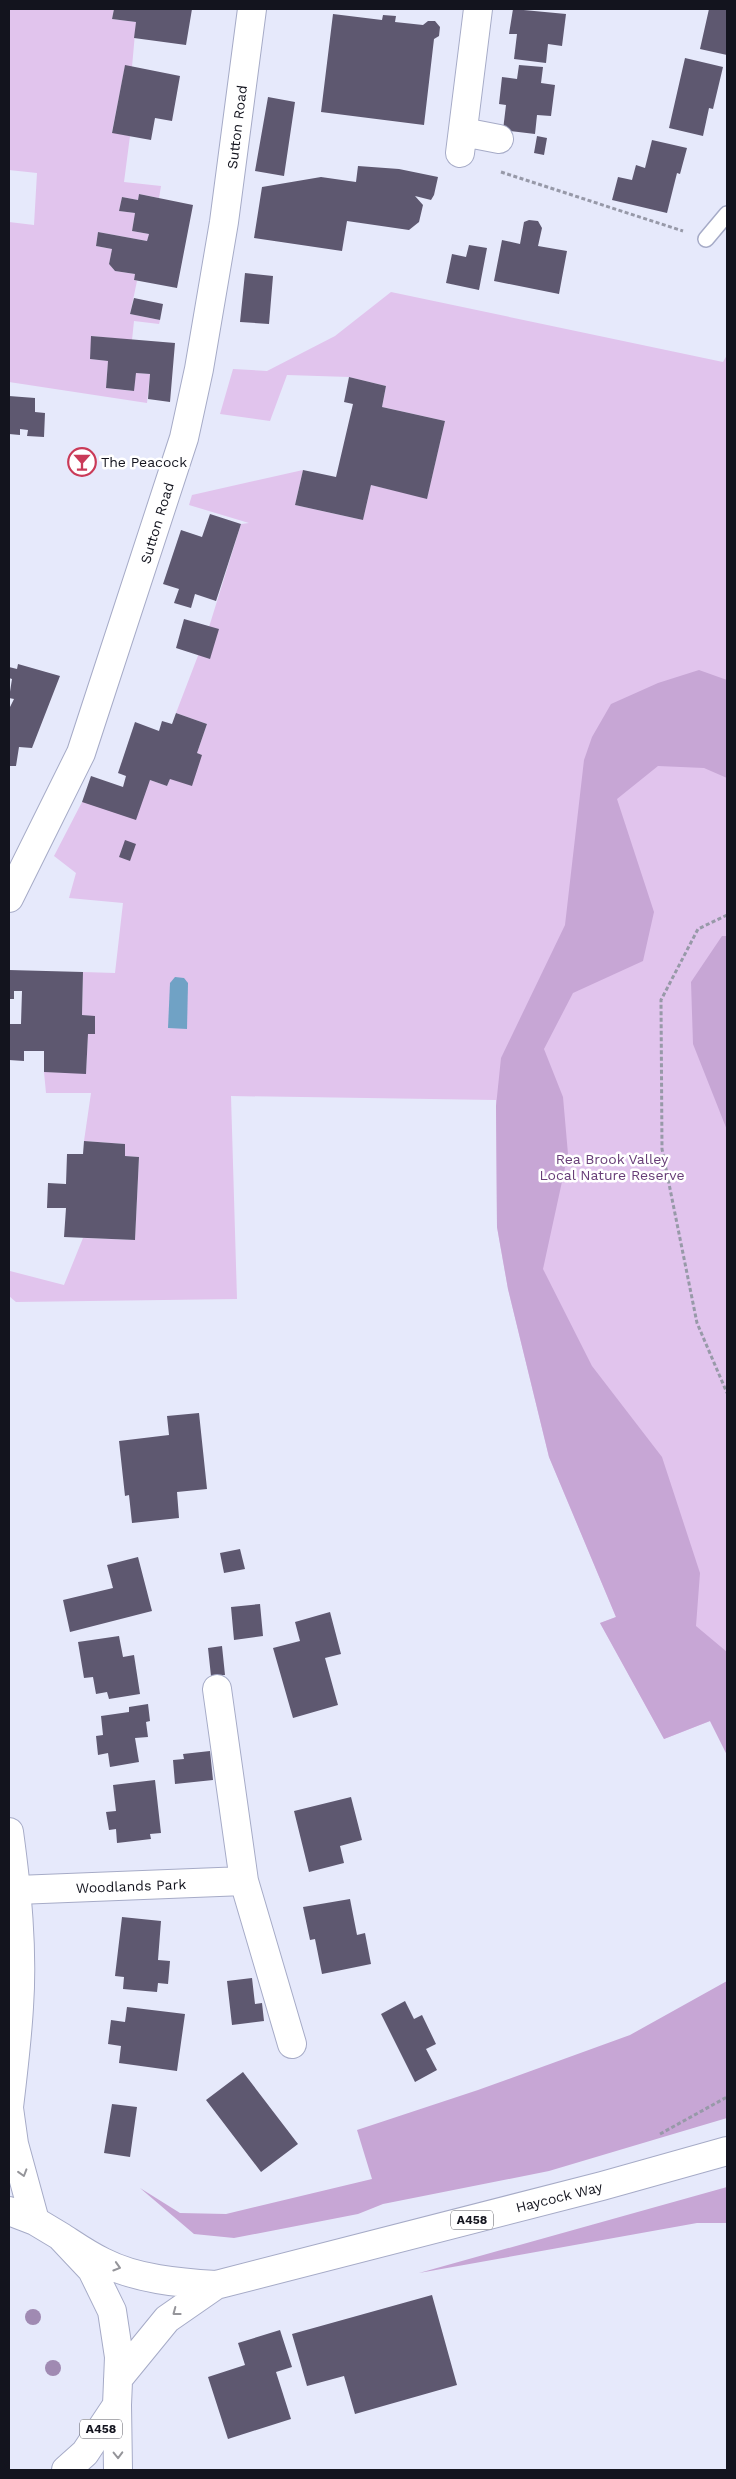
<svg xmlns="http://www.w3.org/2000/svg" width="736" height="2479" font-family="'Work Sans',sans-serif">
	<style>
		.green { fill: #e1c4ed }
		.forest { fill: #c7a6d5 }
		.water { fill: #70a2c5 }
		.building { fill: #5e5870 }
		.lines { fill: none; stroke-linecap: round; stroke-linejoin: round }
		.lane-casing { stroke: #a6abc7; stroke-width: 18 }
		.street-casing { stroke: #a6abc7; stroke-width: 30 }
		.secondary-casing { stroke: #a6abc7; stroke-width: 30 }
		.primary-casing { stroke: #a6abc7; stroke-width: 30 }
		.path { stroke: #9799a8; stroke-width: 3; stroke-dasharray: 4 2.5; stroke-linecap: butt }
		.lane { stroke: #fff; stroke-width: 15 }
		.street { stroke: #fff; stroke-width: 28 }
		.secondary { stroke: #fff; stroke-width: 28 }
		.primary { stroke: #fff; stroke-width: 28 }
		.tree { fill: #a08ab2 }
		.oneway { stroke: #95959a }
		.labels { text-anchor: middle; stroke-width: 5; stroke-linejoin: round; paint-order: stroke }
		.shield { fill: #fff; stroke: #5a5a62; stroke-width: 1 }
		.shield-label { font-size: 12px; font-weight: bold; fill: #13141e }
		.street-label { font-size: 14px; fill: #13141e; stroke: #fff }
		.poi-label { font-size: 14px; fill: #13141e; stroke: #fff; text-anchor: start }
		.park-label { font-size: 14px; fill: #673d77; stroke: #fff }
	</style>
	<rect width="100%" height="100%" fill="#e6e9fb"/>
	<path class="green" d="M9,9H114L112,19L136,22L132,67L125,66L112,132L130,136L124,182L161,186L159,198L139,194L138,200L122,197L119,211L135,213L132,231L149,234L147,241L98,232L96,246L112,249L109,264L115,271L135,274L134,280L137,281L130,314L160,320L159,324L134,321L132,340L92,336L90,359L108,361L106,388L133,391L136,373L150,374L147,403L9,382V222L34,225L37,173L9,170Z
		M391,292L723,362L727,355V1755L710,1721L664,1739L600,1623L616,1617L549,1457L508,1289L497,1227L496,1100L231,1096L237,1299L16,1302L9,1296L10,1271L64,1285L83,1238L135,1240L139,1157L125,1156V1144L84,1141L91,1093H46L44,1072L86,1073L88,1034H95V1017L82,1015L83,972L115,973L123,903L69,898L76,873L54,856L82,802L150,780L167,786L170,779L202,755L197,753L207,724L176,713L209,627L241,524L249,523L189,505L192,495L303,470L295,505L363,520L371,485L427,498L445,421L382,407L386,386L349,377L287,375L270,421L220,414L233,369L267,371L335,336Z"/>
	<path class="forest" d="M699,670L727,680V778L704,768L658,766L617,799L654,912L643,961L573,993L544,1049L563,1097L568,1154L543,1269L592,1366L662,1457L700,1573L696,1626L727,1652V1755L710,1721L664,1739L600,1623L616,1617L549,1457L508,1289L497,1227L496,1106L501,1058L565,925L584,760L592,737L611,704L658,683Z
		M722,936H727V1130L693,1044L691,982Z
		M727,1981V2118L549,2171L383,2204L358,2214L234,2238L194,2234L140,2188L180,2213L226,2214L372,2179L357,2130L478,2090L630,2035Z
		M727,2187V2223H697L419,2273Z"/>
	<path class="water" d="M175,977L184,978L188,983L187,1029L168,1028L170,983Z"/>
	<path class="building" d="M114,9H192L186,45L134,38L136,22L112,19Z
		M513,9L566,14L562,46L548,44L546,63L514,59L517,34H509Z
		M709,9H727V55L700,49Z
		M333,14L382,20L383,15L396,16L395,22L423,25L428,21H435L440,27L439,36L434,39L424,125L321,112Z
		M685,58L723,67L713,109L709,108L703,136L669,128Z
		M125,65L180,76L172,121L155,118L151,140L112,133Z
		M519,65L543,67L541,83L555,85L551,116L537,115L535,134L503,130L506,105L499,104L502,77L517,79Z
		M268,97L295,102L284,176L255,171Z
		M537,136L547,138L544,155L534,153Z
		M652,140L687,148L680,174L677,173L667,213L612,200L618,177L632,180L636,165L645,168Z
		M358,166L399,169L438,177L434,195L431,200L415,196L423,205L419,222L409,230L347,221L342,251L254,238L262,187L321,177L356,182Z
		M139,194L193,205L177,288L134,280L135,274L115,271L109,264L112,249L96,246L98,232L147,241L149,234L132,231L135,213L119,211L122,197L138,200Z
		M529,220L538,221L542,228L538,246L567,251L559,294L494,281L502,240L520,244L524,222Z
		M469,245L487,248L479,290L446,283L452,254L466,257Z
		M245,273L273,276L269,324L240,322Z
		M134,298L163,304L160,320L130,314Z
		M91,336L175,343L170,402L148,399L150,374L136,373L134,391L106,388L108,361L90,359Z
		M349,377L386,386L382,407L445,421L427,499L371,485L363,520L295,505L303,470L336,477L353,404L344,402Z
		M9,396L35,398V412L45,413L44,437L27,436L28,430L20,429V435L9,434Z
		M210,514L241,524L216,601L195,594L191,608L174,603L179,589L163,584L181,530L202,537Z
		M184,619L219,629L210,659L176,648Z
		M18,664L60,676L32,748L19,747L16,766H9V709L14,699L9,698L12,679L9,678V667L17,669Z
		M176,713L207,724L197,753L202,755L192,786L170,779L167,786L150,780L136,820L82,802L91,776L123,787L126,776L118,773L135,722L159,731L162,721L172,724Z
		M125,840L136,844L130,861L119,857Z
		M9,970L83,972L82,1015L95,1016V1034H88L86,1074L44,1072V1051H24V1061L9,1060V1024H21L22,991H14V999H9Z
		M84,1141L125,1144V1156L139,1157L135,1240L64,1237L66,1208H47L48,1183L66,1184L67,1154H83Z
		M199,1413L207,1489L177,1492L179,1518L132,1523L129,1495L125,1496L119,1441L169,1435L167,1416Z
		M240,1549L245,1569L224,1573L220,1553Z
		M138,1557L152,1611L70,1632L63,1600L113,1588L107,1565Z
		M260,1604L263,1636L234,1640L231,1607Z
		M330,1612L341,1654L325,1658L338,1705L293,1718L273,1648L300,1641L295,1622Z
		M119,1636L123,1657L134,1655L140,1694L109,1699L107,1692L96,1694L93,1677L84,1678L78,1642Z
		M222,1646L225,1675L211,1676L208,1648Z
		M148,1704L150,1721L146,1722L148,1737L135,1738L139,1762L110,1767L108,1753L98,1755L96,1736L103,1735L101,1716L129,1712V1707Z
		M210,1751L213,1780L175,1784L173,1760L184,1759L183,1754Z
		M155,1780L161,1833L150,1834L151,1839L117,1843L116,1829L109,1830L106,1812L116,1811L113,1785Z
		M351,1797L362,1840L340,1846L344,1863L309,1872L294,1811Z
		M350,1899L357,1935L365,1933L371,1964L322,1974L315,1939L310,1940L303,1907Z
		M122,1917L161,1921L158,1960L170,1961L168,1984L158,1983L157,1992L123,1989L124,1977L115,1976Z
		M252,1978L255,2004L262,2003L264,2021L232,2025L227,1981Z
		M405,2001L414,2019L422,2015L436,2044L426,2049L437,2070L415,2082L381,2014Z
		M127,2007L185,2014L177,2071L119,2063L121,2046L108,2044L111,2020L125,2022Z
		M243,2072L298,2144L261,2172L206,2100Z
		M112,2104L137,2107L130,2157L104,2153Z
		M432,2295L457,2385L355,2414L344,2376L307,2386L292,2334Z
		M280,2330L292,2367L276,2372L291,2419L228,2439L208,2377L245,2365L238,2343Z"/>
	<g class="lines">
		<defs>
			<path id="lane" d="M706,239L727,214"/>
			<path id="street" d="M463,132L499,139
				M460,153L478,9
				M217,1689L244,1881L292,2044
				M17,1890L244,1881"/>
			<path id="secondary" d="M9,898L81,753L184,438L199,369L224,222L252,9
				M117,2405L118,2470"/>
			<path id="primary" d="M9,1832C17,1890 23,1949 19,2007C17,2041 13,2074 9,2107
				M9,2108L14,2144L35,2221
				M9,2211L35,2221L60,2236L92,2270L112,2311L119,2357L117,2405L85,2453L66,2470
				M60,2236C74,2245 88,2255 103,2262C136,2279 179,2283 216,2285L602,2186L727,2151
				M118,2379L167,2319L216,2285"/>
		</defs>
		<use href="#lane" class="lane-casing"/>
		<use href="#street" class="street-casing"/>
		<use href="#secondary" class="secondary-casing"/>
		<use href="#primary" class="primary-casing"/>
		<path class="path" d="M501,172L683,231
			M727,915L698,929L661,1000L662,1149L697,1323L727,1393
			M660,2134L727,2097"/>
		<use href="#lane" class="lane"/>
		<use href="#street" class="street"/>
		<use href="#secondary" class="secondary"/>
		<use href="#primary" class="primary"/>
	</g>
	<g class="tree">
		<circle cx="33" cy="2317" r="8"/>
		<circle cx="53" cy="2368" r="8"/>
	</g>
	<defs><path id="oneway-chevron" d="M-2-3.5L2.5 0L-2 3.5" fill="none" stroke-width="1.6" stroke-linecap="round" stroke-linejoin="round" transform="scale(1.25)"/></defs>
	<g class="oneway">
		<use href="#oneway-chevron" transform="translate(23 2173) rotate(73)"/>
		<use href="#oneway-chevron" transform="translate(117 2267) rotate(17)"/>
		<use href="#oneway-chevron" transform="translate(176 2312) rotate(143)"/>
		<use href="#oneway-chevron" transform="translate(118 2455) rotate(89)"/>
	</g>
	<defs>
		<symbol id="bar-ring" viewBox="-11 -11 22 22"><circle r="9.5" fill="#fff" stroke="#ca3a58" stroke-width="1.5"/><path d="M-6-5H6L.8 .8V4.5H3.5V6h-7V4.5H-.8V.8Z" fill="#ca3a58"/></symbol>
	</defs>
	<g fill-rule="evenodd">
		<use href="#bar-ring" x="66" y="446" width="32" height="32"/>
	</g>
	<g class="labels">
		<g class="shield">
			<rect x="451" y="2210.5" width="42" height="19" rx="4"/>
			<rect x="80" y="2419.5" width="42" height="19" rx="4"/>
		</g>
		<g class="shield-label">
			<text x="472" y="2224">A458</text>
			<text x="101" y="2433">A458</text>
		</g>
		<g class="street-label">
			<text transform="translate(237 127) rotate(-83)" y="5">Sutton Road</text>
			<text transform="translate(157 523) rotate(-73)" y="5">Sutton Road</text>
			<text transform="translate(131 1886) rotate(-2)" y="5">Woodlands Park</text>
			<text transform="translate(559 2197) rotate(-14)" y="5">Haycock Way</text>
		</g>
		<g class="poi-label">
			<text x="101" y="467">The Peacock</text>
		</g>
		<g class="park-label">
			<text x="612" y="1164">Rea Brook Valley<tspan x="612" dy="16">Local Nature Reserve</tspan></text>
		</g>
	</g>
	<rect width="736" height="2479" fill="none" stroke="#13141e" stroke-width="20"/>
</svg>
